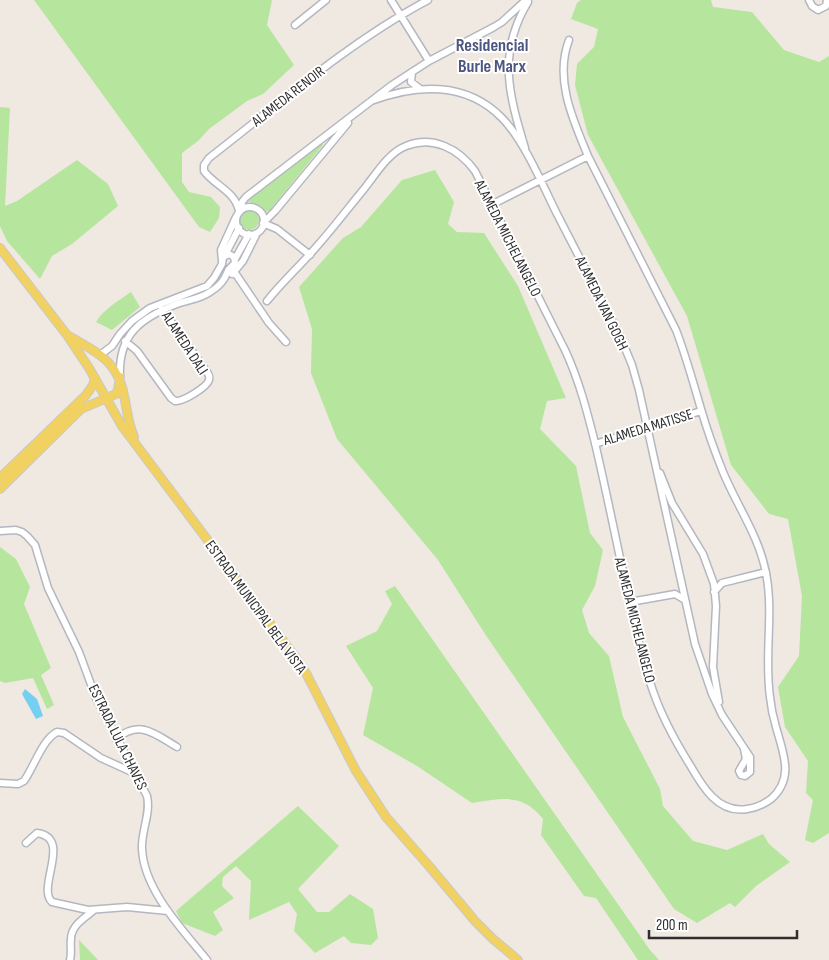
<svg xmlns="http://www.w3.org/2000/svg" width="829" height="960" font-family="'Sofia Sans Condensed',sans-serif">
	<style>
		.green { fill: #b6e59e }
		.water { fill: #75cff0 }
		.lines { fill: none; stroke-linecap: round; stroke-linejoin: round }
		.minor-casing { stroke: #b4b7c1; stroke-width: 9 }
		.major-casing { stroke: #c9c9c9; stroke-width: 10 }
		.minor { stroke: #fff; stroke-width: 6 }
		.major { stroke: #f2d163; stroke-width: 8 }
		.labels { text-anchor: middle; stroke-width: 4; stroke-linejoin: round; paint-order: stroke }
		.street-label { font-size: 15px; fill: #2e2e2e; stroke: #fff }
		.quarter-label { font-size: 18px; font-weight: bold; fill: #4d5680; stroke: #fff }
	</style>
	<rect width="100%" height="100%" fill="#efe9e1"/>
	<path class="green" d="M34,0H272L267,25L294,65L263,94L247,101L209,129L198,141L182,153V182L189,192L211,197L220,207L219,218L210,232L199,227Z
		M581,0H711L713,7L752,12L784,50L819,62L829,56V833L813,843L805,840L813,800L806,793L808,761L785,727L778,687L799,656L802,596L788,519L769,514L731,465L687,316L588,135L575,85L577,64L594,47L598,29L571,19L577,3Z
		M0,107L10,108L5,206L17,201L77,160L108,184L118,206L72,244L52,256L40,279L7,241L0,226Z
		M322,142L323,145L270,210L266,212L261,206L247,201L248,198Z
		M435,170L454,202L448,224L457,232L484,233L518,286L566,398L547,401L540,429L576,466L590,533L603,550L595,586L582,610L589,633L609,656L623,717L660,789L663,806L693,841L727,850L763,834L769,844L790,862L756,886L735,907L730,903L697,923L674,909L485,634L438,560L337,439L311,373L312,329L299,287L343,238L361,227L402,180Z
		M239 220a10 10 0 1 1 20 0a10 10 0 1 1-20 0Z
		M131,292L140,307L112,330L96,322C104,309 118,301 131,292Z
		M0,547L16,559L30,587L24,604L51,668L41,675L54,705L47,709L33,678L5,683L0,681Z
		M395,586L650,950L659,960H638L596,898L584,896L541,835L543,819C522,792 502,799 472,803L417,766L363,735L373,688L346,646L377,631L392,604L385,591Z
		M298,806L339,846L298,889L317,912H329L350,894L373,909L378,938L371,945L351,943L344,936L315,953L294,931L297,914L289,902L249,920L251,881L236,866L223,877L222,886L234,898L213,912L223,930L215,936L182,923L176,911Z
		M79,940L98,960H80Z"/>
	<path class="water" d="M25,689L37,699L43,716L36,719L22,694Z"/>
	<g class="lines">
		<defs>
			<path id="minor" d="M391,0L429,61
				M809,0L812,6L818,10L826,6L827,0
				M295,25L326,0
				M412,72L411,82L419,88
				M371,101C416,84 466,81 502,118C524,140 543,186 557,214C578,255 599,296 620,336L632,365L639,390L695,644L712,694L722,715L750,757V772L745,776L741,775L739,771L746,759L744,749
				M525,148C509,95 497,53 528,2
				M491,205L588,156
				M236 221a14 14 0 1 1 28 0a14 14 0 1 1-28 0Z
				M241,210L242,202L246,197L392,85L429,61L494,27L502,22L526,0
				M239,211C235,191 215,186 204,171V165L209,158C280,103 349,42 428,0
				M264,222L275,211L348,123
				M263,223L277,229L310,255
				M225,255L239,228
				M235,259L249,234
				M222,261L221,250L236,217
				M231,267L269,323L286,342
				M232,274L243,261L257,233
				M267,301C283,281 302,264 318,245C334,227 349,207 364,189C376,174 388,153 406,146C433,135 459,149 475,171L565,350C579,380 587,411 595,443C607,494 617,545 628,595C635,628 642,660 653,691C662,717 675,741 690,765C702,786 718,814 747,809C756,808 764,804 771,799C795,778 783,753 776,727C773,717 771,707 770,697C764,655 774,614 766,573C759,536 737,506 723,472C715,452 707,430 701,409C693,382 686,356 676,330L588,156C573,120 554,79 569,40
				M125,341L137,351L171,398L175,401C183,402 207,387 209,380C210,376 209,375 207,372L162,309
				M100,355L112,346L120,334L132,321L150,308L207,286L214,278L222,264L223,257L229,254L234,257L235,263C233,265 231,267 229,269C227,272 226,276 224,279C221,284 215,289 210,292C200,299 188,300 177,304C140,318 118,335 120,377
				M595,444L701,411
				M660,473L672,503L703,554L714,584L716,606L713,667L719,702
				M0,531L16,530L22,532L27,536L35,545L48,588L79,652L96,698L147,796C151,814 141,831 142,849C144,890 182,929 207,960
				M714,592L722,583L766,572
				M630,602L675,594L685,600
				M116,739C140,719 155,734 177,747
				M0,783L18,784L24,781C34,767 42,740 57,732L64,733L101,758L134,773
				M26,843L37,833C73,838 36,887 52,902L88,910L127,907L168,911
				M70,960C72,953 70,947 71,939C71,926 84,918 93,911"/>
			<path id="major" d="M0,248L67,335L89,368L122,426L296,658L307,675L356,771L386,817L429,866L475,921L493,939L518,960
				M69,336C100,354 119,362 125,400C127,413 129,425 134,437
				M0,478L86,395L93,385L95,378
				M0,489L81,409L116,394L118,390L120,377"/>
		</defs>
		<use href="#minor" class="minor-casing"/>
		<use href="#major" class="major-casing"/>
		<use href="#minor" class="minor"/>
		<use href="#major" class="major"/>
	</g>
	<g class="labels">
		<g class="street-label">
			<text transform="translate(288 96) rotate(-38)" y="5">ALAMEDA RENOIR</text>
			<text transform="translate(508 238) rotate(63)" y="5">ALAMEDA MICHELANGELO</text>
			<text transform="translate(602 303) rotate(64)" y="5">ALAMEDA VAN GOGH</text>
			<text transform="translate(185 343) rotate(57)" y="5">ALAMEDA DALI</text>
			<text transform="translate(648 427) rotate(-17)" y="5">ALAMEDA MATISSE</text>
			<text transform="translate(256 607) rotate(54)" y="5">ESTRADA MUNICIPAL BELA VISTA</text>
			<text transform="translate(635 620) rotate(76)" y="5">ALAMEDA MICHELANGELO</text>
			<text transform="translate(118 737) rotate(64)" y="5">ESTRADA LULA CHAVES</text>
		</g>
		<g class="quarter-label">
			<text x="492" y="51">Residencial<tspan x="492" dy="21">Burle Marx</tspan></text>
		</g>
	</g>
	<path d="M649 930v8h148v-8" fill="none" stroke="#2e2e2e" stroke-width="2.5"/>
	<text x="656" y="930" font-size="15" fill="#2e2e2e" stroke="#ffffff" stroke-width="4" paint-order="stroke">200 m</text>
</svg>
